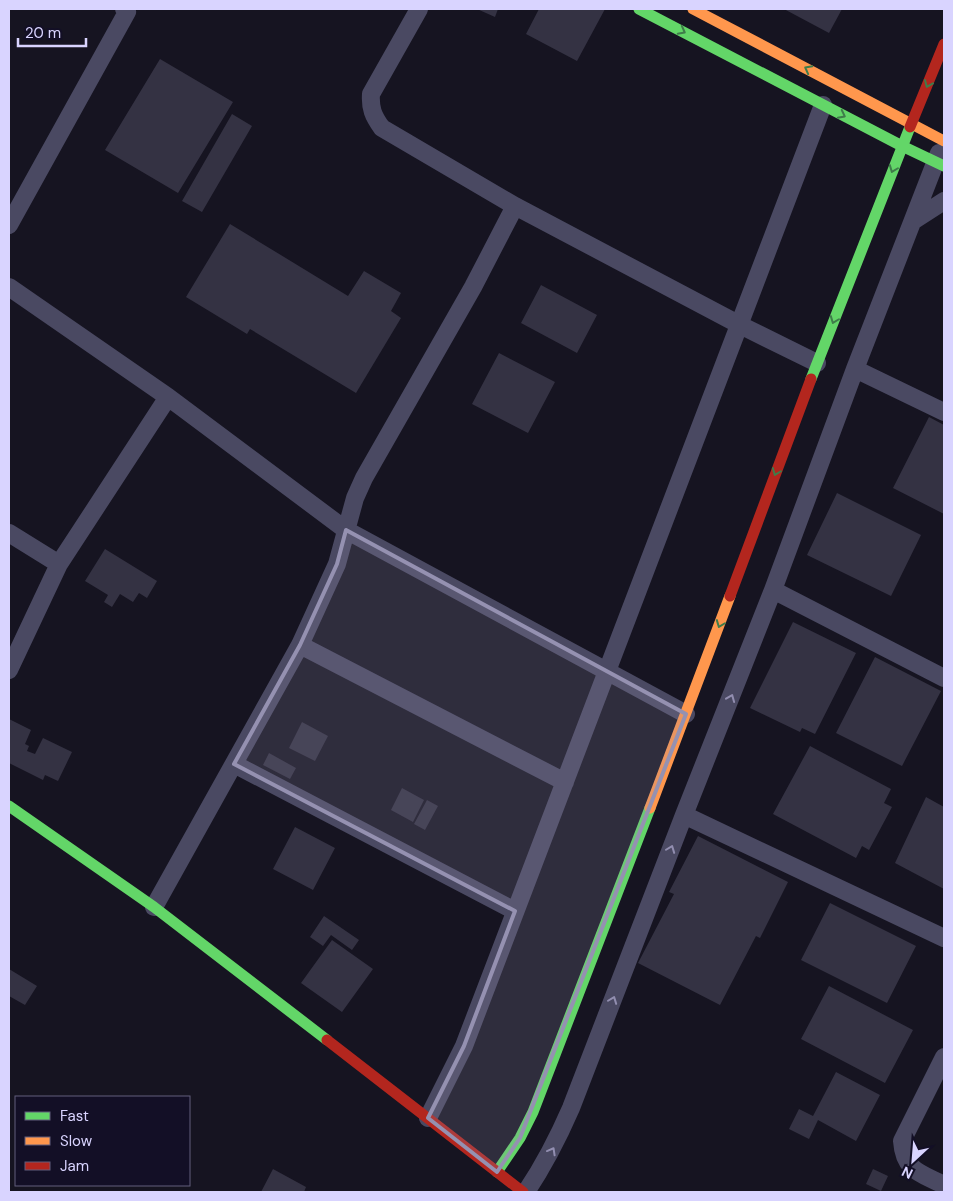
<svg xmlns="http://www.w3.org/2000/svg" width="953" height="1201" font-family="'DM Sans',sans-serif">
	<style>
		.building { fill: #343243 }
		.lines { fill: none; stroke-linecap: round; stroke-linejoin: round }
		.street { stroke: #4a4962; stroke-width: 18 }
		.fast { stroke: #63d668; stroke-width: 11 }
		.slow { stroke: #ff974d; stroke-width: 11 }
		.jam { stroke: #b3261e; stroke-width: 11 }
		.oneway { stroke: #3f7c4a }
		.oneway2 { stroke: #928eb0 }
		.marked { fill: #9591b1; fill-opacity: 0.2; stroke: #9591b1; stroke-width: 4; stroke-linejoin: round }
	</style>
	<rect width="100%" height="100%" fill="#161421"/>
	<path class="building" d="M477,9H498L495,17Z
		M539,9H605L577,61L526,34Z
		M784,9H842L829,33Z
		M160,59L233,102L178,193L105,150Z
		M232,114L252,126L202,212L182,201Z
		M230,224L348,296L364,271L401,293L391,311L401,318L356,393L250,329L247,334L186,297Z
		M541,285L597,315L577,353L521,323Z
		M499,353L555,382L528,433L472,404Z
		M929,417L944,425V514L893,488Z
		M837,493L921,535L891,596L807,555Z
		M105,549L157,581L147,598L139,593L133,602L120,594L112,607L104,602L108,595L85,581Z
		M793,622L856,653L815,734L802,728L800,732L750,708Z
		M875,657L941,691L902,766L836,733Z
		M9,719L31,730L25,744L29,746L27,751L35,754L43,738L72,752L58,781L45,775L43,780L9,763Z
		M302,722L328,736L315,761L289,748Z
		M810,746L891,789L884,803L892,807L869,850L862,846L856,858L773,814Z
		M269,753L296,768L290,779L263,765Z
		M402,788L424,800L413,822L391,810Z
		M926,797L944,807V889L895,863Z
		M427,800L438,806L425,830L414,824Z
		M295,827L335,848L313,890L273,869Z
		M698,836L788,882L760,938L756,936L720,1005L638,963L674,894L669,892Z
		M830,903L916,946L887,1003L801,960Z
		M324,916L359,940L352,950L331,935L323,946L310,937Z
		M332,940L373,969L342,1012L301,983Z
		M9,969L37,986L25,1005L9,996Z
		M829,986L913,1030L885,1083L801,1039Z
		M836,1072L880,1095L856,1141L818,1120L809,1139L789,1129L799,1109L813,1116Z
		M273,1169L306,1187L304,1192H261Z
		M873,1169L888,1176L881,1191L866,1184Z"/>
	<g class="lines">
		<path class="street" d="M419,9L371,94C370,108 373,116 382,128L515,206L740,325L817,363
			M913,221L944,201
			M9,225L127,12L124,9
			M9,287L168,397L346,530L686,714
			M855,369L944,412
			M9,533L59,564
			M773,590L944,678
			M300,645L565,782
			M9,670L59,564L168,397
			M234,764L515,911
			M684,815L944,938
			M154,907L300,645L337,564L355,498L364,478L473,287L515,206
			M944,1057L902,1141C904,1171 920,1173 944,1185
			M428,1118L464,1046L823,105
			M526,1192C544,1165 558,1138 571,1108L684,815L773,590L855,369L939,153"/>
		<path class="fast" d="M639,9L902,146L944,166
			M811,379L910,127
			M9,806L154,907L327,1040
			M497,1172L520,1138L533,1112L650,808"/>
		<path class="slow" d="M693,9L944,141
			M650,808L730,596"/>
		<path class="jam" d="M910,127L944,44
			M730,596L811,379
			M327,1040L523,1192"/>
	</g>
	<defs><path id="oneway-chevron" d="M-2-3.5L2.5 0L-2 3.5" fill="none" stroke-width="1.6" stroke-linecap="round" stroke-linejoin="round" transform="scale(1.25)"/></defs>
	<g class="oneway">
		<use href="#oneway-chevron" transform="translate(682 31) rotate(28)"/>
		<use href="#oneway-chevron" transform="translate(808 69) rotate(-152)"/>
		<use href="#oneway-chevron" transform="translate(928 84) rotate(113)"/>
		<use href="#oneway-chevron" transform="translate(842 115) rotate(27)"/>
		<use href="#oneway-chevron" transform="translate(893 169) rotate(111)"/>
		<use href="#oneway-chevron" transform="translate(834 320) rotate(111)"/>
		<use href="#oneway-chevron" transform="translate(776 472) rotate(111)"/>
		<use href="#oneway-chevron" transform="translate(720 624) rotate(111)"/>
	</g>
	<g class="oneway2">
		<use href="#oneway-chevron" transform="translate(731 698) rotate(-68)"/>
		<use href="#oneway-chevron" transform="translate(671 849) rotate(-69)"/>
		<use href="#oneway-chevron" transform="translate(613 1000) rotate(-69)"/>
		<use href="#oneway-chevron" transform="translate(552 1151) rotate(-61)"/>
	</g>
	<path class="marked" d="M346,530L686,714L520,1138L497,1172L428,1118L464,1046L515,911L234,764L300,645L337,564Z"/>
	<rect width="953" height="1201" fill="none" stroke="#d9d4ff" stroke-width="20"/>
	<rect x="15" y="1096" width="175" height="90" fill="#130f26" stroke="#625e7d"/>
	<rect x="25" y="1112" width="25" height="8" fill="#63d668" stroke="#625e7d"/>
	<text x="60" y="1121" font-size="15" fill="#d9d4ff">Fast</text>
	<rect x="25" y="1137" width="25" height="8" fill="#ff974d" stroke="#625e7d"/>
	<text x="60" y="1146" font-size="15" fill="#d9d4ff">Slow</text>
	<rect x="25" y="1162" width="25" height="8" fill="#b3261e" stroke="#625e7d"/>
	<text x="60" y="1171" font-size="15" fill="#d9d4ff">Jam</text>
	<g transform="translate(913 1161) rotate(206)" stroke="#130f26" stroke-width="4" paint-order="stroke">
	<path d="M0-4L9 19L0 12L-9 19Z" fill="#d9d4ff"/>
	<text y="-8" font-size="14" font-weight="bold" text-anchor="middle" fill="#d9d4ff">N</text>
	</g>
	<path d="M18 38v8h68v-8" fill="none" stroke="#d9d4ff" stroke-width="2.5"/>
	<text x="25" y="38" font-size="15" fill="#d9d4ff" stroke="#130f26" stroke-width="4" paint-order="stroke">20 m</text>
</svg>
